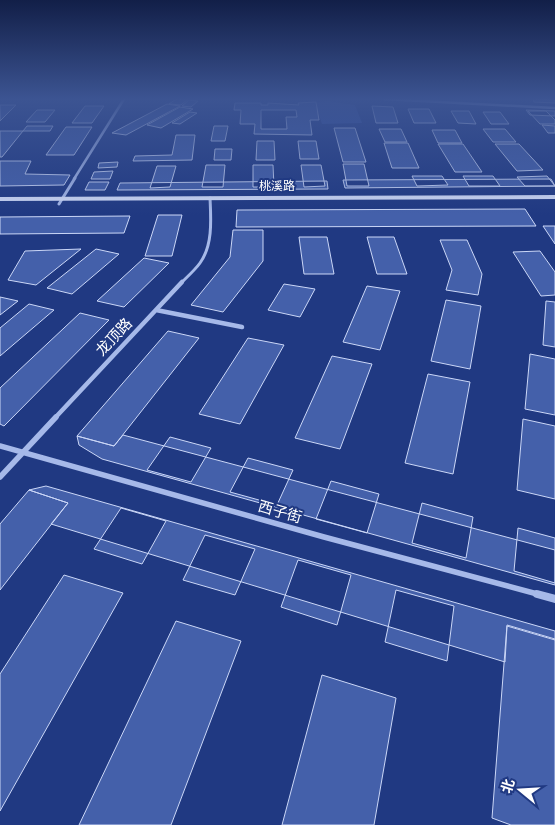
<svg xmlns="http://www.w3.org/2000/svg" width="555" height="825" font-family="'DejaVu Sans','Noto Sans SC',sans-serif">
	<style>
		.green { fill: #3451a1 }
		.building { fill: #4460aa; stroke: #cbd7f7; fill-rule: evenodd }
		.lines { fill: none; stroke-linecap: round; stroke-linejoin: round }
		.street-far4 { stroke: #a6b9e9; stroke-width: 2.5 }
		.street-far3 { stroke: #a6b9e9; stroke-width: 3 }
		.street-far2 { stroke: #a6b9e9; stroke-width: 4.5 }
		.street-far1 { stroke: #a6b9e9; stroke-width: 5.5 }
		.street { stroke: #a6b9e9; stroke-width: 8 }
		.secondary { fill: #d1dbf7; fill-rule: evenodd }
		.labels { text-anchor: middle; stroke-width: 4; stroke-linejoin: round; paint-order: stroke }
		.far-street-label { font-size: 12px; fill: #fff; stroke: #203982 }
		.street-label { font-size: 15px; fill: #fff; stroke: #203982 }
	</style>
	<rect width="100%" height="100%" fill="#203982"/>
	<path class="green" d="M327,101L355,105L362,123L322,124L315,103Z"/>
	<path class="building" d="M176,99H188L181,105L169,104Z
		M533,99L555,100V103L534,102Z
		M189,100L198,101L191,107L182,106Z
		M316,102L319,120H310L312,135L254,134L255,124H240L241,110H234L235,103H261V105H268V103L299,105L298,103ZM261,110H296L297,117H286L287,129H261Z
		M167,104L180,106L126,135L112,133Z
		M0,105H16L0,121Z
		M85,106H104L92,123H72Z
		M372,106L393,107L398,123H376Z
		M180,107L193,109L161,128L147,125Z
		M408,109H429L436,123H414Z
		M37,110H55L45,122H26Z
		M526,110L555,111V116L530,115Z
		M451,111H469L476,124L458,123Z
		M528,111H546L555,120V124H540Z
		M190,112L197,113L180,124L172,123Z
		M483,112H500L509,124H491Z
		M542,125L555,126V133H548Z
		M27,126H53L50,131H23Z
		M214,126H228L225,141H211Z
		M66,127H92L74,155H46Z
		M334,128H355L366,162H343Z
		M379,129H401L407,142H385Z
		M483,129H505L516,142H493Z
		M432,130H455L462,143H438Z
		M0,131H23L2,157H0Z
		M176,135H195L192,160L133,161L135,156L172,155Z
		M257,141H274L275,160H256Z
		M298,141H316L319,159H300Z
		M384,143H408L419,168H392Z
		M438,144H463L482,172H455Z
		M495,144H519L543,170L517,171Z
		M215,149H232L231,160H214Z
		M0,161H31L25,174L70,175L64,185L0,186Z
		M118,162L117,167L98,168L99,163Z
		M343,164H364L369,186H347Z
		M206,165H225L223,187H202Z
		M253,165H273L274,187H253Z
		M301,165H321L325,186L304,187Z
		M157,166H176L170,187L150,188Z
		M113,171L110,179H91L94,172Z
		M412,176H442L448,185L417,186Z
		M463,176H493L500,186H469Z
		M547,176L555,186H525L517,177Z
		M551,179L555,186L345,188L343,180Z
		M327,181L328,189L117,190L120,183Z
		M89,182H109L105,190H85Z
		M525,209L536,226L236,227L237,210Z
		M158,215H182L172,256H145Z
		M130,216L124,233L0,234V217Z
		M543,226H555V244Z
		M233,230H263V261L223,312L191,305L230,257Z
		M299,237H327L334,274H304Z
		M367,237H394L407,274H377Z
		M440,240H467L482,274L478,295L446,290L452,270Z
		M81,249L36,285L8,280L25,251Z
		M96,249L119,254L72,294L47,288Z
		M540,251L555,272V295L541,296L513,252Z
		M144,258L169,263L124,307L97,301Z
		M284,284L315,289L300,317L268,310Z
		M367,286L400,291L380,350L343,342Z
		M0,297L18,301L0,315Z
		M446,300L481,306L470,369L431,361Z
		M546,301L555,302V347L543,345Z
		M29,304L54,310L0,356V328Z
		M80,313L109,320L4,426L0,424V388Z
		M168,331L199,338L114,446L77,436Z
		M248,338L284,345L240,424L199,414Z
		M530,354L555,359V415L525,409Z
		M332,356L372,364L340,449L295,438Z
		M428,374L470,382L453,474L405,463Z
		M523,419L555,426V499L517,490Z
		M123,435L555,550V585L102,459L79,445L77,436L114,446Z
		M170,437L211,448L191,482L147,470Z
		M248,458L293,470L277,505L230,492Z
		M331,481L379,494L367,533L316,519Z
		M46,486L555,631V640L507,626L505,662L51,524L68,503L29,490Z
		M29,490L68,503L0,590V524Z
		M422,503L473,517L466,558L412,543Z
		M121,508L166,521L142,564L94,549Z
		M518,528L555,538V583L514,571Z
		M205,535L255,549L235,595L183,580Z
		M298,560L351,575L337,625L281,607Z
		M64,575L123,593L0,811V674Z
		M396,590L454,606L447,661L385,642Z
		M176,621L241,641L171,825H79Z
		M507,625L555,639V825H511L492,818Z
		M322,675L396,698L374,825H282Z"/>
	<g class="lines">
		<path class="street-far4" d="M384,99L555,108
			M74,179L124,99"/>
		<path class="street-far3" d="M59,204L75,178
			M181,283C187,277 195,270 200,263C213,245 211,219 210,198"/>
		<path class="street-far2" d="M156,310L242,327
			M54,419L182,282"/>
		<path class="street-far1" d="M0,446L324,537L541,595
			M0,477L56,417"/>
		<path class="street" d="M537,594L555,599"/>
		<path class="secondary" d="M555,195V199L0,201V197Z"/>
	</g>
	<linearGradient id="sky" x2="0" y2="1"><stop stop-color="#121f48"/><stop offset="0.46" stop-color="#3c5492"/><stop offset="1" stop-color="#3c5492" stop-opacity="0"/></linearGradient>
	<rect width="555" height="215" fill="url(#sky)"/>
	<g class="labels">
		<g class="far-street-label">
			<text x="277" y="190">桃溪路</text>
		</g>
		<g class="street-label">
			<text transform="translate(114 337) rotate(-47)" y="5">龙顶路</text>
			<text transform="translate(280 512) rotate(16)" y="5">西子街</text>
		</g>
	</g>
	<g transform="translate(520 790) rotate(288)" stroke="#203982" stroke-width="4" paint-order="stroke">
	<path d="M0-4L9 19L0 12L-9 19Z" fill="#ffffff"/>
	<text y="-8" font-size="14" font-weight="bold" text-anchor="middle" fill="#ffffff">北</text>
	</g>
</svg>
